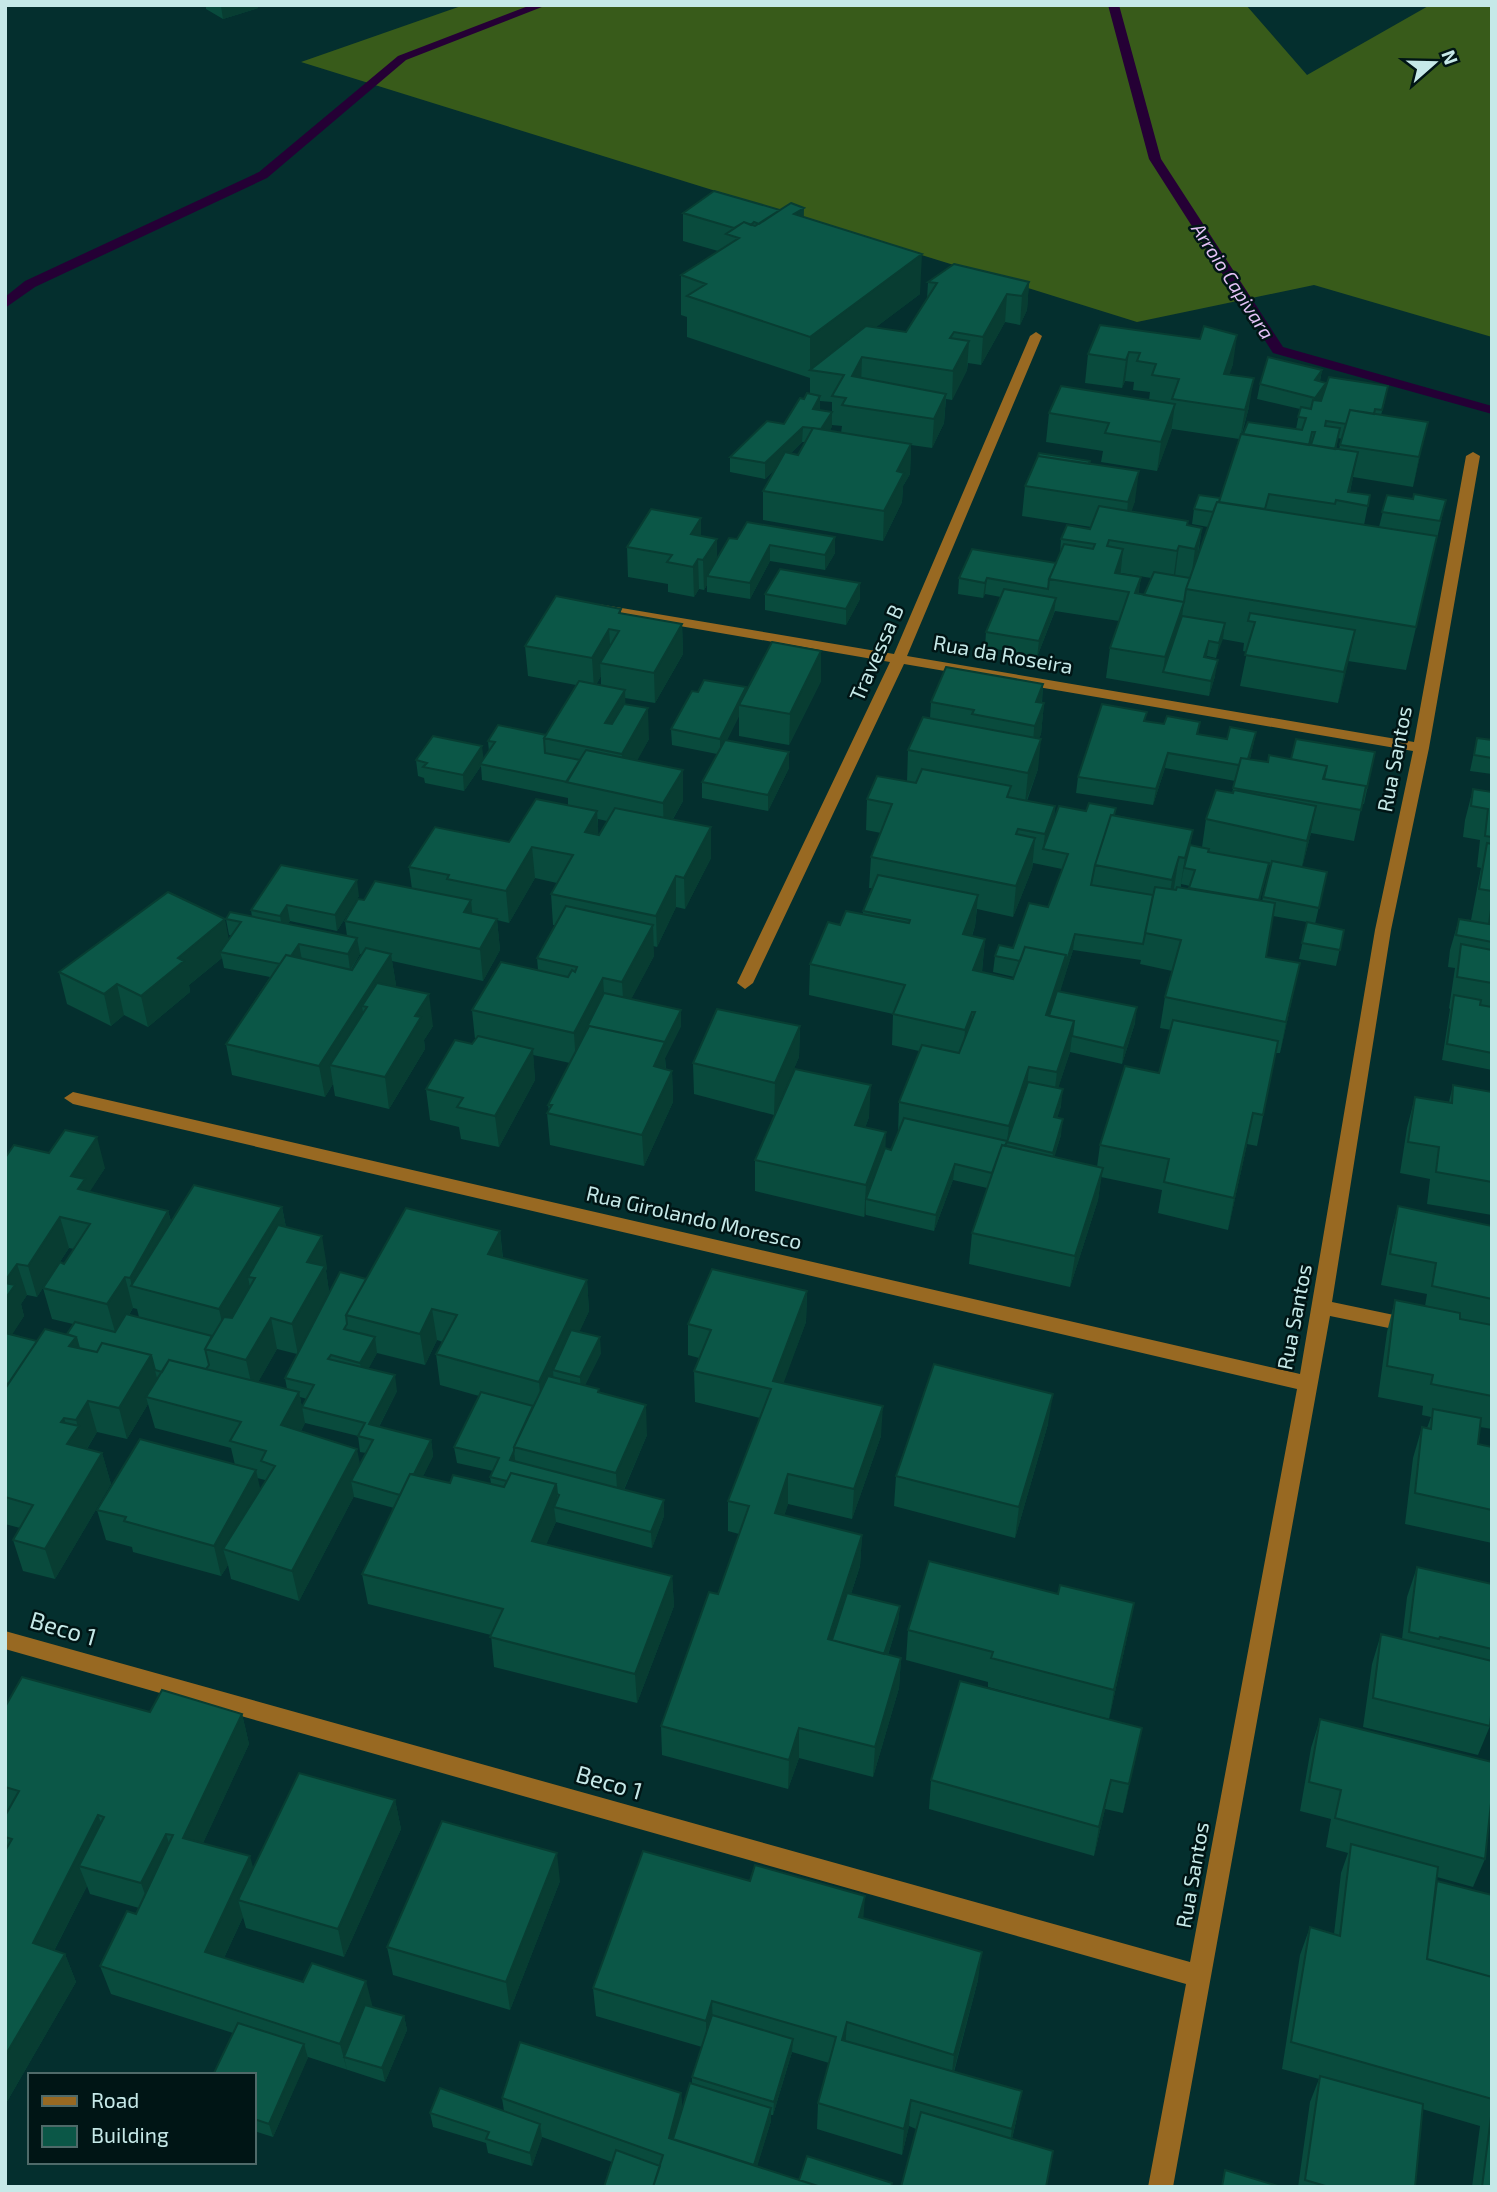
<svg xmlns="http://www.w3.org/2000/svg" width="1497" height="2192" font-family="'Exo 2',sans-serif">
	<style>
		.forest { fill: #385b1a }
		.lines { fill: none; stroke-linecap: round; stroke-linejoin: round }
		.stream { fill: #250035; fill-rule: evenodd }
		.minor { fill: #986922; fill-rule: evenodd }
		.wall { fill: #094b3d; fill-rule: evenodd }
		.shaded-wall { fill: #083d32 }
		.building { fill: #0b5747; stroke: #083d32; stroke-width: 2 }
		.labels { text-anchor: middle; stroke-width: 5; stroke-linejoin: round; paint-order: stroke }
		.far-water-label { font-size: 19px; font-style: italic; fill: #e4c2f6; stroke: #001515 }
		.street-label { font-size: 21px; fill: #c6e9e8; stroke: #001515 }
		.near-street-label { font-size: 24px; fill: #c6e9e8; stroke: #001515 }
	</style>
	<rect width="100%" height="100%" fill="#042f2e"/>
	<path class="forest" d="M464,5H1246L1307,75L1430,5H1492V337L1314,285L1137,322L301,62Z"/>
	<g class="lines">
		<path class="stream" d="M531,5H547L406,60L267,178L35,287L5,308V297L25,281L259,172L398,56Z
			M1108,5H1119L1161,159L1283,347L1492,406V414L1273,353L1149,159Z"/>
		<path class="minor" d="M1036,332L1042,336L907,656L1414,742L1466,456L1473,452L1480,456L1429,748L1391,930L1332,1302L1413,1319L1420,1321L1423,1326L1420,1331L1413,1333L1330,1316L1173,2187H1148L1186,1984L5,1649V1631L1190,1962L1297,1389L73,1104L64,1098L73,1092L1300,1374L1375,930L1413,751L904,664L753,983L745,989L737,983L890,662L598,612L591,608L598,604L894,654L1030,336Z"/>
	</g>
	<path class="wall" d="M206,5H258V8L223,19L206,9Z
		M683,213L804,217L920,294L876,327L906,332L927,299L928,282H1029L1027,310L1020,325L1005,322L981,365L968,363L967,370L952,400L946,399L944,423L932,448L911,445L910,474L903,486L902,502L883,541L763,520V491L776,468L765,479L730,472V457L784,424L804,399L810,394V378L687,337V317L681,315V275L718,251L683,241ZM820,401L832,402V412L820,410ZM832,425L842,426L841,433L830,431ZM802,442H805L798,455L791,453Z
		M1100,325L1233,364L1229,374L1249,407L1242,434L1296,429L1300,409L1257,399L1260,384L1322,370L1320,381L1323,394L1385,401L1381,415L1421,451L1413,487L1353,477L1350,492L1370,495L1364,525L1379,527L1387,495L1413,499L1446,500L1406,670L1348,661L1338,703L1240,686L1247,652L1243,651L1244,643L1222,639L1216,658L1207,656L1206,658L1215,676L1209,696L1106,678L1110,648L1119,621L1055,611L1037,657L985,647L986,632L1001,597L985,594L983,598L958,594L959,578L1056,563L1060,553L1061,539L1090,529L1091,527L1022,516L1025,486L1090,461V464L1135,501L1131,511L1187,525L1202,528L1198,555L1208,527L1192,524L1194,509L1220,498L1239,439L1172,429L1157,471L1101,462L1103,451L1046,442L1049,413L1149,400L1150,392L1133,390L1134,382L1125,381L1122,388L1085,383L1088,354ZM1338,438L1342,439L1339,449H1336ZM1121,573L1151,578L1144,595L1138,594L1141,577L1121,574Z
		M701,518V536L717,539V558L729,538L835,553L825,570L770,561L750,599L707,592V585L704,590L699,589L694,597L668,592V584L628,577L627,547Z
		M765,594L860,599L846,625L765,610Z
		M621,609V613L682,624L683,654L655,703L625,698V704L649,739L637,760L683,770V801L673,819L711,858L685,909L676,907L657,947L653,946L654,956L631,999L681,1026L665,1058L666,1069L672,1071L673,1102L644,1166L550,1145L547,1113L549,1111L548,1105L570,1063L533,1055L535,1080L499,1147L461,1139L459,1127L430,1120L426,1089L472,1044L475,1039L472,1010L538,970L537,958L555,925H553L551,894L557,883L535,878L509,923L497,920L500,950L483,981L392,961L396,985L394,987L433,1026L424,1040L425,1049L389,1109L335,1096L333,1084L325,1097L232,1075L226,1044L270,977L224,968L222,958L189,985L190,992L148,1027L124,1015L111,1026L67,1004L59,972L229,939L231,935H229L226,919L252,917L251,910L359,896L337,931L290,921L288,924L347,936L345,921L364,900L412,889L409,867L509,842L568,805V798L482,780L481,766L464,791L425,783L424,778L418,776L416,760L484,759L489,752L488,741L546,735L576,685L528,676L525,646ZM601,676V686L596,685ZM598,819L607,821L599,835H598ZM360,954H362L352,970H351Z
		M821,651V681L789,745L739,736V716L727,740L789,768L768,811L702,798V782L717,754L672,745L671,729L698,692L746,693Z
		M1043,684L1042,703H1044L1041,734L1039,738L1038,769L1027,801L1055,806L1054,820L1086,811L1115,815L1193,830L1190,845L1202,847L1206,819L1232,793L1235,781L1165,768L1153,805L1076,793L1078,777L1146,721L1164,724L1200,722L1198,734L1227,739L1256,732L1250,759L1268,762L1291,759L1375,752L1364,804H1362L1354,841L1311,833L1302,867L1327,872L1315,924L1344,930L1336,966L1299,959L1307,922L1273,916L1266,957L1300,963L1280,1053H1276L1257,1146L1247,1144L1228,1230L1158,1213L1162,1190L1101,1177L1098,1200L1070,1287L969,1264L972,1233L987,1188L953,1180L934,1231L866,1215V1213L864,1217L755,1191V1160L869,1117L865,1128L886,1148L891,1150L898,1133L899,1102L919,1051L892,1045L893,1014L809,995L810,964L840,925L863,914V911L872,888H869L871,857L881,833L866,830L867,799L907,781L908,750L930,718L931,702ZM1033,863L1062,869L1048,907L1013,948L995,956L993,972L1014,977L1013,979L982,972L985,939L972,936L975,926L977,909L1013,917L1032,869ZM1269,865H1271L1262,901L1260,900ZM1181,884L1190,886L1189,889L1181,888ZM1073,950L1141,960L1140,964L1172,971L1165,997L1160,1028L1171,1030L1159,1073L1100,1145L1097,1167L1054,1157L1061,1135L1057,1118L1061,1106L1058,1088L1070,1052L1122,1064L1135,1023L1060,991Z
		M1477,738L1492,740V774L1470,771Z
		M1473,789L1492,792V1070L1442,1060L1450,1009L1449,1008L1455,968L1448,967L1450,950L1459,919L1471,920L1481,868L1477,867L1480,840L1463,837L1465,820Z
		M800,1026L799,1057L774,1115L694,1094L693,1063Z
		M1453,1085L1492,1092V1215L1427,1204L1430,1179L1400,1173L1407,1128L1415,1097L1449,1102Z
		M5,1158L105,1168L89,1192L168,1211L171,1221L282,1207L286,1227L327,1267L326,1271L329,1292L500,1231L503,1258L587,1280L589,1311L579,1332L601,1353L585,1385L599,1389V1392L647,1435L624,1490L664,1516L652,1548L556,1522L546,1544L672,1576L674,1606L637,1703L494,1667L491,1635L368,1604L362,1574L394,1508L354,1497V1496L299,1601L231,1579L228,1565L221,1576L133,1552L132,1547L106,1540L97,1510L235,1465L231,1448L155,1428L148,1404L127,1439L97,1432L87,1449L102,1453L111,1484L55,1579L23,1571L13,1540L20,1528L5,1524ZM69,1248L74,1249L64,1264L43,1288L52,1319L73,1324L67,1334L37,1341L12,1334L24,1316L21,1304L27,1295L37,1297ZM133,1308L137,1309L139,1317L212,1336L129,1315ZM437,1340L443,1342L436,1354L440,1385L479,1396L454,1447L457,1463L493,1471L490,1477L491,1484L450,1483L423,1476L433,1456L431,1440L379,1427L397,1391L368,1369L377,1353L425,1365ZM277,1349L297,1354L285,1378L287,1389L258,1382ZM300,1397L307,1399L302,1407L305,1423ZM305,1423L358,1436L360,1452L366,1453L360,1465L301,1431ZM257,1478L265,1480V1481L260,1490Z
		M1398,1206L1492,1226V1429L1480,1427L1478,1444L1492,1447V1543L1405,1524L1413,1458L1422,1427L1427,1428L1431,1417L1422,1415L1423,1406L1378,1397L1387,1332L1395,1300L1425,1306L1427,1294L1381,1285L1390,1237Z
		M807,1291L806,1322L783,1383L881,1436L852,1519L788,1504L784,1516L862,1535L860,1566L851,1594L900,1606L898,1622L888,1655L901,1658L899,1688L873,1777L799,1758L788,1789L662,1755L661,1726L718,1594L739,1534L728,1531V1501L760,1418L695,1402L694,1371L699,1358L688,1355V1324Z
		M1048,1424L1015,1538L894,1506L896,1476Z
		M1417,1567L1492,1584V1706L1490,1726L1478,1755L1363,1727L1372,1664L1381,1634L1402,1639L1407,1597Z
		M1058,1594L1134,1603L1128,1633L1109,1719L988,1687V1682L906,1660L908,1630Z
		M5,1707L242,1714L249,1744L203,1843L253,1868L395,1800L401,1829L344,1957L246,1928L243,1917L224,1958L373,2007L404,2016L407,2030L385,2082L308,2057L273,2137L254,2131V2075L233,2033L111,1994L100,1966L136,1914L139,1908L90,1894L87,1886L54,1951L65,1954L76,1982L5,2105V1816L7,1813L5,1812Z
		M1320,1719L1485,1859L1473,1887L1437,1877V1881L1492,1895V2187H1472L1480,2126L1422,2109L1415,2187H1298L1310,2102L1319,2079L1282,2069L1300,1955L1310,1927L1334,1934L1341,1873L1348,1853L1326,1847L1331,1819L1300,1811L1311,1748Z
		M1142,1728L1123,1813L1105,1809L1094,1856L929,1809L931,1780Z
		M560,1881L510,2010L393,1975L387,1947Z
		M864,1918L978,1980L954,2072L1017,2117L1012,2139L916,2129L909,2126L902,2155L817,2129L818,2103L829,2063L792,2052L773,2115H771V2121L757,2166L799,2180L604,2187L612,2162L542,2137L532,2166L488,2153L486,2143L433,2127L430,2113L504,2111L502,2098L681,2093L682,2108L692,2084V2077L702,2047L596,2016L593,1988Z"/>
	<path class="shaded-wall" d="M258,5V8L223,19L221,6Z
		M804,208L803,247L794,214Z
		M922,254L920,294L818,371L810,370V378V337Z
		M1029,282L1027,310L1020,325L1022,296Z
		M1007,294L1005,322L981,365L983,337Z
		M1237,335L1233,364L1220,403L1224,374Z
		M969,341L967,370L952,400L953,371Z
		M1129,352L1125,381L1122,388L1126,360Z
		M862,357L861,386L852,376Z
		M1322,370L1319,385L1315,380Z
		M1254,378L1249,407L1240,439L1245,410Z
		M1326,383L1323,398L1313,412L1315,398Z
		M946,394L944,423L932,448L934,419Z
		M820,396V411L813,409Z
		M1175,404L1171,433L1157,471L1161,442Z
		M832,412V427L820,445L821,430Z
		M1428,422L1421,451L1413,487L1419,457Z
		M803,427L802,442L765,479V463Z
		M911,444L910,474L903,486L902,502L883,541L884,511L897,471Z
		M1358,452L1352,482L1347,502H1346Z
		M1139,471L1135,501L1125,532L1128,502Z
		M701,518V548L691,534Z
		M1202,528L1197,557L1191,579L1195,549Z
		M835,537V553L825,570V555Z
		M717,539V569L707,576V585L704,590L703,560Z
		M770,545V561L750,599V583Z
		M1179,546L1175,576L1173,581L1177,551Z
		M1123,549L1120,579L1115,573Z
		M698,559L699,589L694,597L693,567Z
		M1141,577L1137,607L1135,593Z
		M987,578L985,594L983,598L985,583Z
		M860,583V599L846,625V609Z
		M1056,598L1054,613L1037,657L1039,641Z
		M1184,602L1180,632L1163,672L1165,657Z
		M1225,623L1223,639L1216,658L1219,643Z
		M682,624L683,654L655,703L654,673Z
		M609,629L611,660L600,663L601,676L594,688L592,658Z
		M1355,630L1349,660L1338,703L1344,672Z
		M1209,641L1207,656L1201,673L1204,657Z
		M821,651V681L789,745L790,714Z
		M1218,660L1215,676L1209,696L1211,681Z
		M1043,684L1041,710L1044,703L1041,734L1032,757L1036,702Z
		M746,687V703L739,705V716L720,754V739Z
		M625,690L626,720L607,751L605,723Z
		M648,708L649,739L624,785L622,754Z
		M1256,732L1253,747L1243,782L1246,766Z
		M1041,739L1038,769L1025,804L1028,773Z
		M482,746L484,762L480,764L481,766L464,791L463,775Z
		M789,752V768L768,811V795Z
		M1168,753L1165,768L1153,805L1156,789Z
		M683,770V801L664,834L663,803Z
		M1055,806L1052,837L1043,849L1045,834Z
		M1316,806L1310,837L1301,872L1307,841Z
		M597,811L599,842L585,832Z
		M711,827V858L685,909L684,878Z
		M1193,830L1188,861L1184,868L1180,889L1185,858Z
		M1035,838L1032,869L1013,917L1016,886Z
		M532,847L535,878L509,923L506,891Z
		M1179,857L1174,888L1167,912L1172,880Z
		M1269,863L1266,879L1255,918L1258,901Z
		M676,876V907L657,947L656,916Z
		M357,880L359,896L337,931L335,915Z
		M978,895L975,926L961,966L963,934Z
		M471,900L474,931L464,912Z
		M287,905L290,921L283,932L280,916Z
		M225,919L231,950L220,952L222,958L189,985L190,992L148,1027L141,996L178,958Z
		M497,919L500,950L483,981L480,949Z
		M653,925L654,956L624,1013L622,982Z
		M1075,934L1073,950L1048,1031L1046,1015L1066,955Z
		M357,938L360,954L350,970L348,954Z
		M985,939L982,970L971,1001L973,970Z
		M299,944L302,960L285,965Z
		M391,954L396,985L370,1026L367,1007L362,1006L366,1032L330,1065L333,1084L325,1097L319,1066Z
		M1300,963L1293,995L1280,1053L1286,1022Z
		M603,978L605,1009L586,1029L587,1044L576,1065L574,1033Z
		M117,984L124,1015L111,1026L104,994Z
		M429,994L433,1026L424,1040L425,1049L389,1109L385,1077L415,1016Z
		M1137,1007L1135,1023L1122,1064L1124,1048Z
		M681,1010V1026L665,1058L666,1073L654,1066Z
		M972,1012L969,1043L963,1061L965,1030Z
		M1074,1021L1070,1052L1053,1104L1057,1072Z
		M800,1026L799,1057L774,1115L775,1083Z
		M533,1049L535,1080L499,1147L495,1116Z
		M1029,1067L1026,1098L1007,1142L1009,1126Z
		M672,1071L673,1102L644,1166L642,1135Z
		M871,1085L869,1117L854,1157L855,1125Z
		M1063,1089L1061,1106L1052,1134L1054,1117Z
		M1253,1113L1247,1144L1228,1230L1234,1198Z
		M1063,1119L1061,1135L1051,1169L1053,1153Z
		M886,1132L885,1164L866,1199V1213L864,1217L866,1185Z
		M97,1137L105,1168L89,1193L94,1210L71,1176Z
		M955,1164L953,1180L934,1231L936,1215Z
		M1103,1168L1098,1200L1070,1287L1075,1256Z
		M282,1207L288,1238L255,1278L248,1277L252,1298L226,1340L219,1309Z
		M168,1211L176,1242L132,1286L130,1278Z
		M60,1217L69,1248L37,1297L28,1266Z
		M500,1231L503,1262L488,1254Z
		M322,1236L327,1267L326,1271L330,1298L298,1355L292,1324L307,1262Z
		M17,1264L27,1295L21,1304L24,1316L5,1346V1281Z
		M125,1277L133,1308L116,1335L107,1304Z
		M587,1280L589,1311L561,1372L553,1370L554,1386L542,1413L539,1382Z
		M807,1291L806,1322L773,1412V1381Z
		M432,1309L437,1340L425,1365L420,1334Z
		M271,1318L277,1349L253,1391L246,1360Z
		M76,1337L85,1368L69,1346Z
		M375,1337L377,1353L363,1379L360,1363Z
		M600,1337L601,1353L581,1393L580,1377Z
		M151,1355L159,1386L146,1397L148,1404L127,1439L119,1408Z
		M395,1375L397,1391L372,1440L369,1424Z
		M299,1392L305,1423L288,1455L281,1425Z
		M1053,1394L1048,1424L1015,1538L1019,1507Z
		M88,1401L97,1432L86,1450L77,1475L61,1422L64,1418L71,1439L78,1427L76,1420Z
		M646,1405L647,1435L618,1503L616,1473Z
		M883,1406L881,1436L852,1519L854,1489Z
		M431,1440L433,1456L406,1511L403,1495Z
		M357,1449L363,1479L351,1481L354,1496L299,1601L292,1571Z
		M514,1451L516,1467L510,1460Z
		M102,1453L111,1484L55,1579L45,1549Z
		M256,1470L263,1501L223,1549L228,1565L221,1576L214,1546Z
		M788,1474V1504L775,1544V1513Z
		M556,1484L558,1508L554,1507L556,1522L535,1571L532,1541Z
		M664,1500V1516L652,1548L651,1532Z
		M862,1535L860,1566L831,1655L828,1639Z
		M672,1576L674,1606L637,1703L635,1674Z
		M1134,1603L1128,1633L1109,1719L1114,1690Z
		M900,1606L898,1622L879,1683L880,1668Z
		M901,1658L899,1688L873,1777L875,1747Z
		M242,1714L249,1744L192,1867L183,1838Z
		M799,1728V1758L788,1789L789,1760Z
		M1142,1728L1136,1757L1123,1813L1129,1784Z
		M1111,1780L1105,1809L1094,1856L1099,1827Z
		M395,1800L401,1829L344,1957L338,1929Z
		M98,1815L109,1843L79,1866L87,1886L44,1970L33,1943Z
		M166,1834L175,1862L151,1911L141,1883Z
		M557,1853L560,1881L510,2010L506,1982Z
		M250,1856L258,1885L238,1900L243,1917L214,1979L205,1952Z
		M865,1896L863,1924L859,1917Z
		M982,1952L978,1980L951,2081L954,2055Z
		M65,1954L76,1982L5,2105V2056Z
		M366,1981L373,2008L344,2057L347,2070L340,2044Z
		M712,2001L713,2029L706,2048V2021Z
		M404,2016L407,2030L385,2082L382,2068Z
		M847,2022L845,2049L842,2040Z
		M793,2039L792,2052L773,2115L774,2102Z
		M304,2044L308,2058L273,2137L269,2124Z
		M1022,2091L1017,2117L1008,2155L1012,2129Z
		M681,2093L683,2119L669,2150V2138Z
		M911,2100L909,2126L902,2155L904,2129Z
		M771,2108V2121L751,2187L750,2177Z
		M540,2124L542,2138L532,2166L530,2153Z"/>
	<path class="building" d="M714,191L780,210L759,224L754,222L751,225L744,222L734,228L683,213Z
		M791,203L804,208L794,214L922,254L810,337L687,296L706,284L681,275L739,238L726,234L744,222L755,226Z
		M954,264L1029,282L1022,296L1007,294L983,337L954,332L950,338L969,341L953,371L862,357L852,376L946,394L934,419L842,405L846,398L832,396L844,375L810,370L866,326L906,332L937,283L928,282Z
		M1100,325L1200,339L1204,326L1237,335L1224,374L1254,378L1245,410L1172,399L1179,379L1152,375L1156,364L1137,361L1140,353L1129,352L1126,360L1088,354Z
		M1268,357L1322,370L1315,380L1326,383L1315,398L1260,384Z
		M1329,377L1388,386L1382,410L1375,409L1374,414L1350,410L1346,424L1326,421L1325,426L1340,428L1335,449L1311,445L1315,432H1312L1309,445L1243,434L1248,422L1302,430L1306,418L1298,417L1301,407L1311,409L1313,400L1321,401Z
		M1061,386L1175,404L1161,442L1105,433L1109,423L1049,413Z
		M807,393L820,396L813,409L832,412L821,429L803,427L765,463L730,457L767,421L784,424L800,398L804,399Z
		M1350,410L1428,422L1419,457L1340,445Z
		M813,428L911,444L897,471L904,473L884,511L763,491L785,452L798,455Z
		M1241,434L1358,452L1348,492L1370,495L1368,506L1336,500L1335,504L1269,494L1265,509L1219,502Z
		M1039,453L1090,461L1089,464L1038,456L1037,458Z
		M1038,456L1139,471L1128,502L1025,486Z
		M1414,494L1446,500L1440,521L1382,512L1387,495L1413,499Z
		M1199,495L1220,498L1219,502H1217L1213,512L1194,509Z
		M1217,502L1437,536L1416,627L1186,589Z
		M1099,506L1188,521L1187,525L1202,528L1195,549L1179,546L1177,551L1109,540L1107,546L1123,549L1115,573L1141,577L1135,593L1184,602L1165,657L1110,648L1129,592L1049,579L1064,544L1093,549L1095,544L1061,539L1067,525L1090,529Z
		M651,509L701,518L691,534L717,539L703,560L698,559L693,567L667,562L672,555L627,547Z
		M747,522L835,537L825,555L770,545L750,583L707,576L729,538L737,539Z
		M972,549L1056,563L1049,579L1048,589L987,578L985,583L959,578Z
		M780,569L860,583L846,609L765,594Z
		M1154,572L1190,578L1186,589L1184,602L1144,595Z
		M1004,589L1056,598L1039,641L986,632Z
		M556,596L621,609L619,613L682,624L654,673L600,663L619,631L609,629L592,658L525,646Z
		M1250,613L1355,630L1344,672L1245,655L1255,622L1248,621Z
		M1182,616L1225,623L1219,643L1209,641L1204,657L1218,660L1211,681L1163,672Z
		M772,642L821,651L790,714L739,705Z
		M946,667L1043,684L1036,702L1044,703L1035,726L972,714L974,710L931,702Z
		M704,680L746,687L720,739L671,729L692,691L698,692Z
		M579,681L625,690L605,723L612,724L624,704L648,708L622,754L544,738Z
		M1102,704L1147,712L1144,721L1164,724L1167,716L1200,722L1197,734L1227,739L1230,727L1256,732L1248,759L1241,758L1239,765L1168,753L1156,789L1078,777Z
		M923,717L1041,739L1028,773L908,750Z
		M498,725L546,735L544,738L545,753L580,760L567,782L480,764L495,742L488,741Z
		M433,736L482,746L463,775L423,767L427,763L416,760Z
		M1477,738L1492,740V758L1474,755Z
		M1296,739L1375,752L1367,788H1366V786L1324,779L1327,766L1291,759Z
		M725,740L789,752L768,795L702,782Z
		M586,750L683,770L663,803L566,782Z
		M1269,755L1327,766L1323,779L1366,786L1361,810L1233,788L1241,758L1268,762Z
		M922,769L1011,786L1007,797L1055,806L1045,834L1018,829L1016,834L1035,838L1016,886L871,857L892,804L867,799L877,776L916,783Z
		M1473,789L1492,792V837L1485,836L1488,809L1471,806Z
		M1216,790L1233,793L1234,790L1316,806L1307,841L1206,819Z
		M536,799L597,811L585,832L599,835L615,808L711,827L684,878L676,876L656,916L551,894L573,855L532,847L506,891L447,879L449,875L409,867L435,827L509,842Z
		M1089,803L1116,808L1114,815H1111L1095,865L1091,885L1153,895L1143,944L1075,934L1064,970L1066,955L1025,947L1020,961L995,956L999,945L1013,948L1029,903L1048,907L1068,854L1043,849L1059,806L1086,811Z
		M1111,815L1193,830L1185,858L1179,857L1172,880L1095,865Z
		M1487,843L1492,844V891L1479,889Z
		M1190,845L1209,849L1208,852L1269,863L1259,900L1189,888L1195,870L1184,868Z
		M1272,861L1327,872L1319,908L1263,897Z
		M281,865L357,880L335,915L287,905L280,916L251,910Z
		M878,875L978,895L963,934L985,939L973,970L1013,979L1025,947L1066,955L1046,1015L1074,1021L1057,1072L1029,1067L1009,1126L899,1102L922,1045L959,1053L975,1012H972L965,1030L893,1014L905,985L810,964L828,922L840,925L846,911L909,923L910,920L863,911Z
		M375,881L471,900L464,912L497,919L480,949L345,921L358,899L364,900Z
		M1155,887L1176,890L1177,887L1275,903L1266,957L1300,963L1286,1022L1165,997L1181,940L1145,933Z
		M168,892L225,919L178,958L184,961L141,996L117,984L104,994L59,972Z
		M1492,903V942L1456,935L1459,919L1489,924Z
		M566,906L653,925L622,982L603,978L574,1033L472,1010L501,962L568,977L572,970L575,972L577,967L537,958Z
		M230,912L357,938L348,954L299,944L291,956L286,955L280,964L220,952L241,922L226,919Z
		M1307,922L1344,930L1340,950L1302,943Z
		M1461,944L1492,950V983L1457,977Z
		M366,948L391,954L319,1066L226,1044L286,955L352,970Z
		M377,983L429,994L415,1016L421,1017L385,1077L330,1065L367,1007L362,1006Z
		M1057,991L1137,1007L1124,1048L1072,1036L1074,1021L1049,1016Z
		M604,993L681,1010L665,1042L589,1026L587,1030L586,1029Z
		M1454,995L1481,1000L1480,1005L1492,1007V1053L1447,1044Z
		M717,1009L800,1026L775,1083L693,1063Z
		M1173,1020L1278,1041L1263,1115L1253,1113L1234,1198L1164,1182L1169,1159L1100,1145L1125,1066L1159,1073Z
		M589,1026L665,1042L654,1066L672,1071L642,1135L547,1113L552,1105H548Z
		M478,1036L533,1049L495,1116L457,1107L463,1098L426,1089L455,1040L472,1044Z
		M795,1069L871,1085L855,1125L886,1132L866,1185L755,1160Z
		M1028,1082L1063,1089L1054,1117L1063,1119L1053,1153L1007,1142Z
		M1453,1085L1492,1092V1182L1436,1172L1439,1147L1408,1142L1415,1097L1452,1103Z
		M904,1118L1007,1141L1005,1146L1002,1145L992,1173L955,1164L936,1215L866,1199L885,1148L891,1150Z
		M65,1130L97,1137L71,1176L85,1179L78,1189L168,1211L130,1278L125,1277L107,1304L43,1288L60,1262L64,1264L90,1224L60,1217L28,1266L17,1264L5,1281V1158L14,1145L49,1153Z
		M1002,1145L1103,1168L1075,1256L972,1233Z
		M194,1185L282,1207L219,1309L131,1286Z
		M1398,1206L1492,1226V1299L1432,1286L1436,1263L1390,1254Z
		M406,1208L500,1231L488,1254L587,1280L539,1382L436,1354L457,1315L432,1309L420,1334L346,1315Z
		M278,1225L322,1236L307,1262L325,1266L292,1324L271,1318L246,1360L205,1349L224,1317L232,1318L255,1278L248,1277Z
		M712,1269L807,1291L773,1381L883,1406L854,1489L788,1474L775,1513L862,1535L828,1639L901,1658L875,1747L799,1728L789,1760L661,1726L709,1592L718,1594L749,1506L728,1501L771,1389L694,1371L711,1330L688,1324Z
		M340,1272L366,1279L346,1315L347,1324L344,1329L375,1337L360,1363L331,1355L328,1359L395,1375L369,1424L431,1440L414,1474H410L400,1495L351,1481L373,1440L358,1436L365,1423L302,1407L314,1385L285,1378Z
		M5,1283L15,1285L5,1299Z
		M1395,1300L1460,1313V1319L1492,1325V1396L1431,1384L1433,1375L1387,1366Z
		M126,1314L212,1336L205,1349L209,1365L206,1369L169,1360L162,1372L155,1370L151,1355L102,1343L97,1352L79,1348L76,1337L67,1334L75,1322L115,1332Z
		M45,1329L76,1337L69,1346L97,1352L102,1343L151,1355L119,1408L88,1401L76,1420L64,1418L61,1422L79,1426L67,1444L102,1453L45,1549L13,1540L33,1505L5,1497V1389Z
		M571,1330L600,1337L580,1377L553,1370Z
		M5,1333L37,1341L8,1384L5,1383Z
		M169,1360L299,1392L281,1425L357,1449L292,1571L223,1549L275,1466L261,1461L266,1451L230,1441L241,1422L146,1397Z
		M934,1364L1053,1394L1019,1507L896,1476Z
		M548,1376L599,1389L598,1392L646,1405L616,1473L514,1447Z
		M481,1392L533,1406L514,1447V1451L510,1460L664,1500L651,1532L554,1507L559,1495L557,1494L556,1484L511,1473L507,1481L490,1477L499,1458L454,1447Z
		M1433,1409L1481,1418L1478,1444L1492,1447V1510L1415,1493L1422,1427L1431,1429Z
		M140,1439L256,1470L214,1546L124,1521L126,1517L97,1510Z
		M511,1473L556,1484L532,1541L672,1576L635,1674L490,1637L503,1609L362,1574L410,1474L450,1483L453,1475L504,1487Z
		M929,1561L1058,1594L1060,1585L1134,1603L1114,1690L991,1658L993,1652L908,1630Z
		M1417,1567L1492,1584V1649L1440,1637L1439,1639L1409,1632Z
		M847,1593L900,1606L884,1654L832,1640Z
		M1381,1634L1492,1661V1706L1490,1726L1373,1698Z
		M22,1677L150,1712L162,1690L242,1714L183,1838L250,1856L205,1952L303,1982L312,1963L366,1981L340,2044L100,1966L127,1911L136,1914L173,1835L166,1834L141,1883L79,1866L104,1817L98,1815L33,1943L65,1954L5,2056V1851L12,1839L5,1837V1816L19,1791L5,1787V1707Z
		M960,1681L1142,1728L1129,1784L1111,1780L1099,1827L931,1780Z
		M1320,1719L1492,1762V1794L1485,1859L1335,1818L1341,1790L1309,1782Z
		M299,1773L395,1800L338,1929L238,1900Z
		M442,1821L557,1853L506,1982L387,1947Z
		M1351,1844L1438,1867L1427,1959L1492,1977V2099L1291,2042L1310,1927L1340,1936Z
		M643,1851L750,1881L755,1865L865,1896L859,1917L982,1952L954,2055L847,2022L842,2040L1022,2091L1012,2129L911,2100L904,2129L818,2103L836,2037L712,2001L706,2021L593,1988Z
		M1437,1881L1492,1895V1977L1427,1959Z
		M365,2005L404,2016L382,2068L344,2057Z
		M712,2015L793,2039L774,2102L692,2077Z
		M238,2023L304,2044L269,2124L254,2119V2075H213Z
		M520,2042L681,2093L669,2138L821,2187H653L663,2155L502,2098Z
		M1320,2076L1423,2104L1415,2187H1329L1305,2180Z
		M690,2083L771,2108L754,2165L673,2139Z
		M440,2088L540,2124L530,2153L486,2139L489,2132L430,2113Z
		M1492,2109V2187H1482Z
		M921,2112L1053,2151L1046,2187H901Z
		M616,2150L660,2166L653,2187H604Z
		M807,2156L892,2183L891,2187H821L799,2180Z
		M1225,2170L1281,2187H1222Z"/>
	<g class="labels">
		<g class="far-water-label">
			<text transform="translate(1233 281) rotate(57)" y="7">Arroio Capivara</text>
		</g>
		<g class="street-label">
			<text transform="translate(877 653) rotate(-66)" y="7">Travessa B</text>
			<text transform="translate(1003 655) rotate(10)" y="7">Rua da Roseira</text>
			<text transform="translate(1395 759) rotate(-79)" y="7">Rua Santos</text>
			<text transform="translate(694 1218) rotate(13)" y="7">Rua Girolando Moresco</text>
			<text transform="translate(1295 1317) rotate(-79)" y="7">Rua Santos</text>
			<text transform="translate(1193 1875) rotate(-80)" y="7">Rua Santos</text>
		</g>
		<g class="near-street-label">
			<text transform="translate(63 1629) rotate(16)" y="8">Beco 1</text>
			<text transform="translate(609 1783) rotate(16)" y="8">Beco 1</text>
		</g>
	</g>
	<rect width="1497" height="2192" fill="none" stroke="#c6e9e8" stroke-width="14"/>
	<rect x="28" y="2073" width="228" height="91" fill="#001515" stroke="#4f6a69" stroke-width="2"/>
	<rect x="42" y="2096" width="35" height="10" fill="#986922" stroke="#4f6a69" stroke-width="2"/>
	<text x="91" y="2108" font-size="21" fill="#c6e9e8">Road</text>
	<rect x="42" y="2126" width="35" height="21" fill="#0b5747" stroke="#4f6a69" stroke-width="2"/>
	<text x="91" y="2143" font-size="21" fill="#c6e9e8">Building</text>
	<g transform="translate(1434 63) rotate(70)" stroke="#001515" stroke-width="5" paint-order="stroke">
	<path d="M0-5L12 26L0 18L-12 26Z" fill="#c6e9e8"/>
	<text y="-10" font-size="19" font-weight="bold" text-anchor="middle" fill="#c6e9e8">N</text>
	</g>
</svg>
